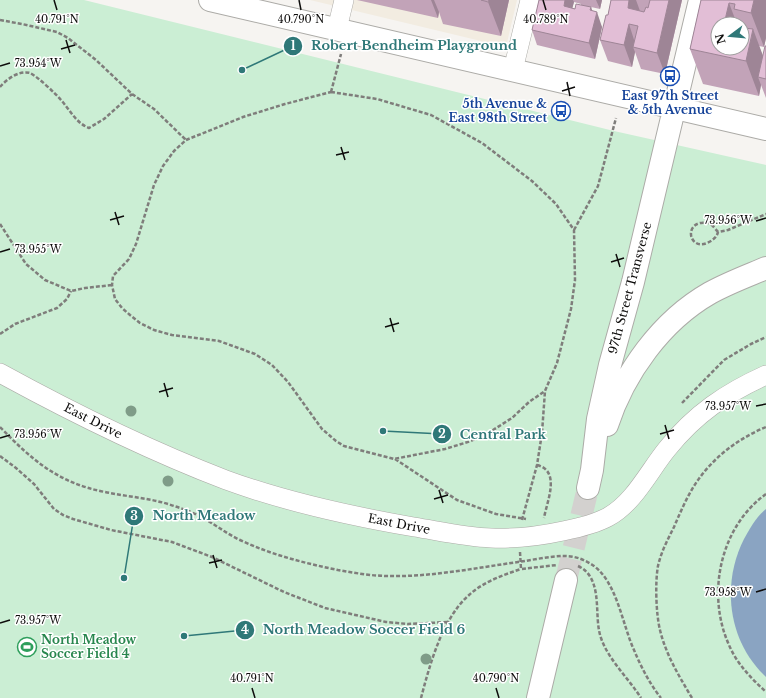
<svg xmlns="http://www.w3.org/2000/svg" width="766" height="698" font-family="'Libre Baskerville',serif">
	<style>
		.built { fill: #f2ece1 }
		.green { fill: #cbeed4 }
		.water { fill: #8aa4c2 }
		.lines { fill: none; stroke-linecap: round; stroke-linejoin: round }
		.major-tunnel { stroke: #d3d1cf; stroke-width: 22; stroke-dasharray: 22 11; stroke-linecap: butt }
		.minor-casing { stroke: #acaba7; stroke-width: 20 }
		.major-casing { stroke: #acaba7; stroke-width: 24 }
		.path { stroke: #7f7d7b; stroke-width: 2.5; stroke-dasharray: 4 2; stroke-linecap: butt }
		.minor { stroke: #fff; stroke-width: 19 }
		.major { stroke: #fff; stroke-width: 22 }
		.tree { fill: #7f9c88 }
		.wall { fill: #c2a3b8; fill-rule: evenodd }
		.shaded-wall { fill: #9e8596 }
		.building { fill: #e2bed6; stroke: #9e8596; fill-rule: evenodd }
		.ticks { fill: none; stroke: #0e0d0c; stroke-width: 1.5 }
		.labels { text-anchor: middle; stroke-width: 3; stroke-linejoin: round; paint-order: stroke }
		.transit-label { font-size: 12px; font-weight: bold; fill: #164399; stroke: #fff }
		.street-label { font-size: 12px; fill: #0e0d0c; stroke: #fff }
		.leisure-label { font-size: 12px; font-weight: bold; fill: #27864d; stroke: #fff; text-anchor: start }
		.ticks-label { font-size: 10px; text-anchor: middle; fill: #0e0d0c; stroke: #fff; stroke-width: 3; stroke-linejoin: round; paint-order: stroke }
		.leader { fill: none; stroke: #2f7878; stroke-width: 1.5 }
		.callout-dot { fill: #2f7878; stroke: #fff; stroke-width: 1.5 }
		.mark-label { font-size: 12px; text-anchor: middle; font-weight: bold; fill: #fff }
		.callout-label { font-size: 13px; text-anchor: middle; font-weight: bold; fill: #2f7878; stroke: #fff; stroke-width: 3; stroke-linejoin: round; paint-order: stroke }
	</style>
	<rect width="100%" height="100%" fill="#f6f4f1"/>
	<path class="built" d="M310,0H517L506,47Z"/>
	<path class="green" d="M0,0H84L614,131L766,165V698H0Z"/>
	<path class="water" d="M766,509V677C728,642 721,584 744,539C750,528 756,517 766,509Z"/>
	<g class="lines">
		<path class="major-tunnel" d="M566,580L588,488"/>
		<defs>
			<path id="minor" d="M337,29L344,0
				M513,70L530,0
				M0,373C73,413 148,450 226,480C286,502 350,516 414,527C439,531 465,537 491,538C515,539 540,536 563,531C578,528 595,524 608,517C634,503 649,471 667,449C695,414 726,393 766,375"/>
			<path id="major" d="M210,0L766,129
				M607,425C624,373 661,321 710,293C728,283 747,276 766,268
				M588,488L592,470L598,419L610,365L633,282L700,0
				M538,698L566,580"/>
		</defs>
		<use href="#minor" class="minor-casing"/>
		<use href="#major" class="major-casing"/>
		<path class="path" d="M0,20L22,24L57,32L68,38L96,60L132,94L154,109L186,140
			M0,87C7,79 19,70 30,73C37,76 56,94 61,100C70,110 76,123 89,128L104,119L132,94
			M331,92L377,99L431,115L482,143L532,181L556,204L574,230L575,280L571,309L557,363L545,391L529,402L512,418L493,430L471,441L445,449L394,459L344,446L336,441L322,429L288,382L272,365L255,354L219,341L172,335L154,330L140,323L130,315L122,308L115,299L112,285L113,276L129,259L136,244L154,185L163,166L174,151L186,140L243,117L285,104Z
			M331,92L341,54
			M0,224L26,264L45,280L71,291L85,288L112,285
			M574,230L598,186L616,118
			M718,232C716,230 713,225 709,223C706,222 703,223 700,223C684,227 691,250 707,243C712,241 717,237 718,232L728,230L766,214
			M0,334L15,324L57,308L67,299L71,291
			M682,403L724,360L751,344L766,337
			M0,427C32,460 58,483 105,492C128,497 152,498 174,506C184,509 194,513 203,518C216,525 227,534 240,540C272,555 304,563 338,570C355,573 372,576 389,576C432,577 475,568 518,562C533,560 549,556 565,556C574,556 583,559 591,564C617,580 622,624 634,650C641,667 650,684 661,698
			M0,456L16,468L34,484L54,509L63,515L73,519L111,530L172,542L212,557L284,592L325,608L386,622L408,624L448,622
			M395,459L457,500L496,514L526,519
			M537,465C561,471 547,501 544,518
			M766,494C720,527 706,594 729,645C737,664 751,678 766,692
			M522,520L537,465L542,433L545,391
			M520,552L521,569L557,565
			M578,566C602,577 595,610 599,630C603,655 628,677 641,698
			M421,698C430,664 442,619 469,595C483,582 503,575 521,569
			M692,698C679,676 666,655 660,630C656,614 655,582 658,566C661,552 668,539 674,527C680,513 686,499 694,486C711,459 737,439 766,427"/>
		<use href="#minor" class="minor"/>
		<use href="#major" class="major"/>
	</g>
	<g class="tree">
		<circle cx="131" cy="411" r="5.5"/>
		<circle cx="168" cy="481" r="5.5"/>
		<circle cx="426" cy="659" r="5.5"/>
	</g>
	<path class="wall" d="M357,0H509L501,36L443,24L439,12L438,18Z
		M539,0H602L600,9L591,7L592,11L602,27L595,59L537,45L532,30ZM574,2L581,4V5L575,9L572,8Z
		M611,0H682L665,74L641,69L635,52L632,67L608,61L600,40L608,15Z
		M701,0H766V38L764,47L759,46L763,57L766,46V98L761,85L759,96L703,84L690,49Z"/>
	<path class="shaded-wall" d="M431,0H434L439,12L438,18Z
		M489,0H509L501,36L488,2Z
		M565,0H573L574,2L569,21L564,6Z
		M596,0H602L600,9Z
		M629,0H636L640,11L628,8Z
		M669,0H682L665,74L657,53Z
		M754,0H766V38L764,47L751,13Z
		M729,3L737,24L725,20Z
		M591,7L595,19L597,12L602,27L595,59L589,43Z
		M629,24L636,46L633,47L635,52L632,67L624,45Z
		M745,24L751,40L753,29L766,64L758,77L761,85L759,96L746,61L744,28Z"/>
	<path class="building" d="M481,0H489L488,2Z
		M539,0H565L564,6L575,9L576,4L591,7L590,10L597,12L589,43L532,30Z
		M611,0H629L628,8L644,12L646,7L648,8L650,0H669L657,53L633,47L638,26L629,24L624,45L600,40L606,15H608Z
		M701,0H754L751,13L734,9L735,4L729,3L725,20L745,24L744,28L753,29L746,61L690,49ZM718,24H742V48H718Z
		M765,46H766V79L758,77Z"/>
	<path class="ticks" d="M54,0L57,10M299,0L301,10M543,0L546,10M66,40L70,53M61,49L75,45M0,66L10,63M567,82L570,96M562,91L575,87M341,147L345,160M336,155L349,152M115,212L119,225M110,220L124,216M756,221L766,218M0,252L10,249M616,254L620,267M611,262L624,258M390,318L394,332M385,327L399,323M164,383L168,397M159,392L173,388M756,406L766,404M665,425L669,439M660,434L674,430M0,438L10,435M439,490L443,503M434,499L448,495M213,555L217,568M209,563L222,560M756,592L766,589M0,623L10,620M252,688L255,698M496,688L499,698"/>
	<defs>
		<symbol id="bus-ring" viewBox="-11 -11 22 22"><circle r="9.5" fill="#fff" stroke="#1a4fb4" stroke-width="1.5"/><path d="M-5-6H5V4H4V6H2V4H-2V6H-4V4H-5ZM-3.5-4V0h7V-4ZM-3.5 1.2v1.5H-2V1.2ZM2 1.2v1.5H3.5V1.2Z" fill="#1a4fb4"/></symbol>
		<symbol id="stadium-ring" viewBox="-11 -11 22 22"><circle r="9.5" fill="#fff" stroke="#2e9e5b" stroke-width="1.5"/><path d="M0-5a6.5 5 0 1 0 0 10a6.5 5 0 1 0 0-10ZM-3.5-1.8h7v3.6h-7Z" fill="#2e9e5b"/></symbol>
	</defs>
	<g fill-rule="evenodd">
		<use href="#bus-ring" x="659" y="65" width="22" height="22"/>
		<use href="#bus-ring" x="550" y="100" width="22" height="22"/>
		<use href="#stadium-ring" x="16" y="636" width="22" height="22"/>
	</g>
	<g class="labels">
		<g class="transit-label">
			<text x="670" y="100">East 97th Street<tspan x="670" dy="14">&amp; 5th Avenue</tspan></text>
			<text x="547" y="108" text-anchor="end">5th Avenue &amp;<tspan x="547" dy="14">East 98th Street</tspan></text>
		</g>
		<g class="street-label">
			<text transform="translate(630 288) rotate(-75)" y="4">97th Street Transverse</text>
			<text transform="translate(93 421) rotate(27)" y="4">East Drive</text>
			<text transform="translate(399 524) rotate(11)" y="4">East Drive</text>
		</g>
		<g class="leisure-label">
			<text x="41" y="644">North Meadow<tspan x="41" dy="14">Soccer Field 4</tspan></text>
		</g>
	</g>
	<g class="ticks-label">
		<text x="57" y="23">40.791°N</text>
		<text x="301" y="23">40.790°N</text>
		<text x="546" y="23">40.789°N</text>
		<text x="38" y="67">73.954°W</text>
		<text x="728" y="224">73.956°W</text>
		<text x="38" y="253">73.955°W</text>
		<text x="728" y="410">73.957°W</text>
		<text x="38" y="438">73.956°W</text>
		<text x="728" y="596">73.958°W</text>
		<text x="38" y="624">73.957°W</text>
		<text x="252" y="682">40.791°N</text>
		<text x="496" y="682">40.790°N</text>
	</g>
	<path class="leader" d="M242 70L293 46M383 431L442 434M124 578L134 516M184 636L245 630"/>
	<g class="callout-dot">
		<circle cx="242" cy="70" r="4"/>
		<circle cx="383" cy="431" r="4"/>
		<circle cx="124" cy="578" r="4"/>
		<circle cx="184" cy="636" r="4"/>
		<circle cx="293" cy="46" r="10"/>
		<circle cx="442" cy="434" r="10"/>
		<circle cx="134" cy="516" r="10"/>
		<circle cx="245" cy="630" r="10"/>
	</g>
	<g class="mark-label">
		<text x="293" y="50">1</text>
		<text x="442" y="438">2</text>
		<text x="134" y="520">3</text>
		<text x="245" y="634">4</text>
	</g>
	<g class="callout-label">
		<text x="414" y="50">Robert Bendheim Playground</text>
		<text x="503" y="439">Central Park</text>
		<text x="204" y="520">North Meadow</text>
		<text x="364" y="634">North Meadow Soccer Field 6</text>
	</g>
	<g transform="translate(730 36) rotate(254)"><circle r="19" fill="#ffffff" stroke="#9f9e9e"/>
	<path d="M0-3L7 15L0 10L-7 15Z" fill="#2f7878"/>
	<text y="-6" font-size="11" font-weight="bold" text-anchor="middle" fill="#0e0d0c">N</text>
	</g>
</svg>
